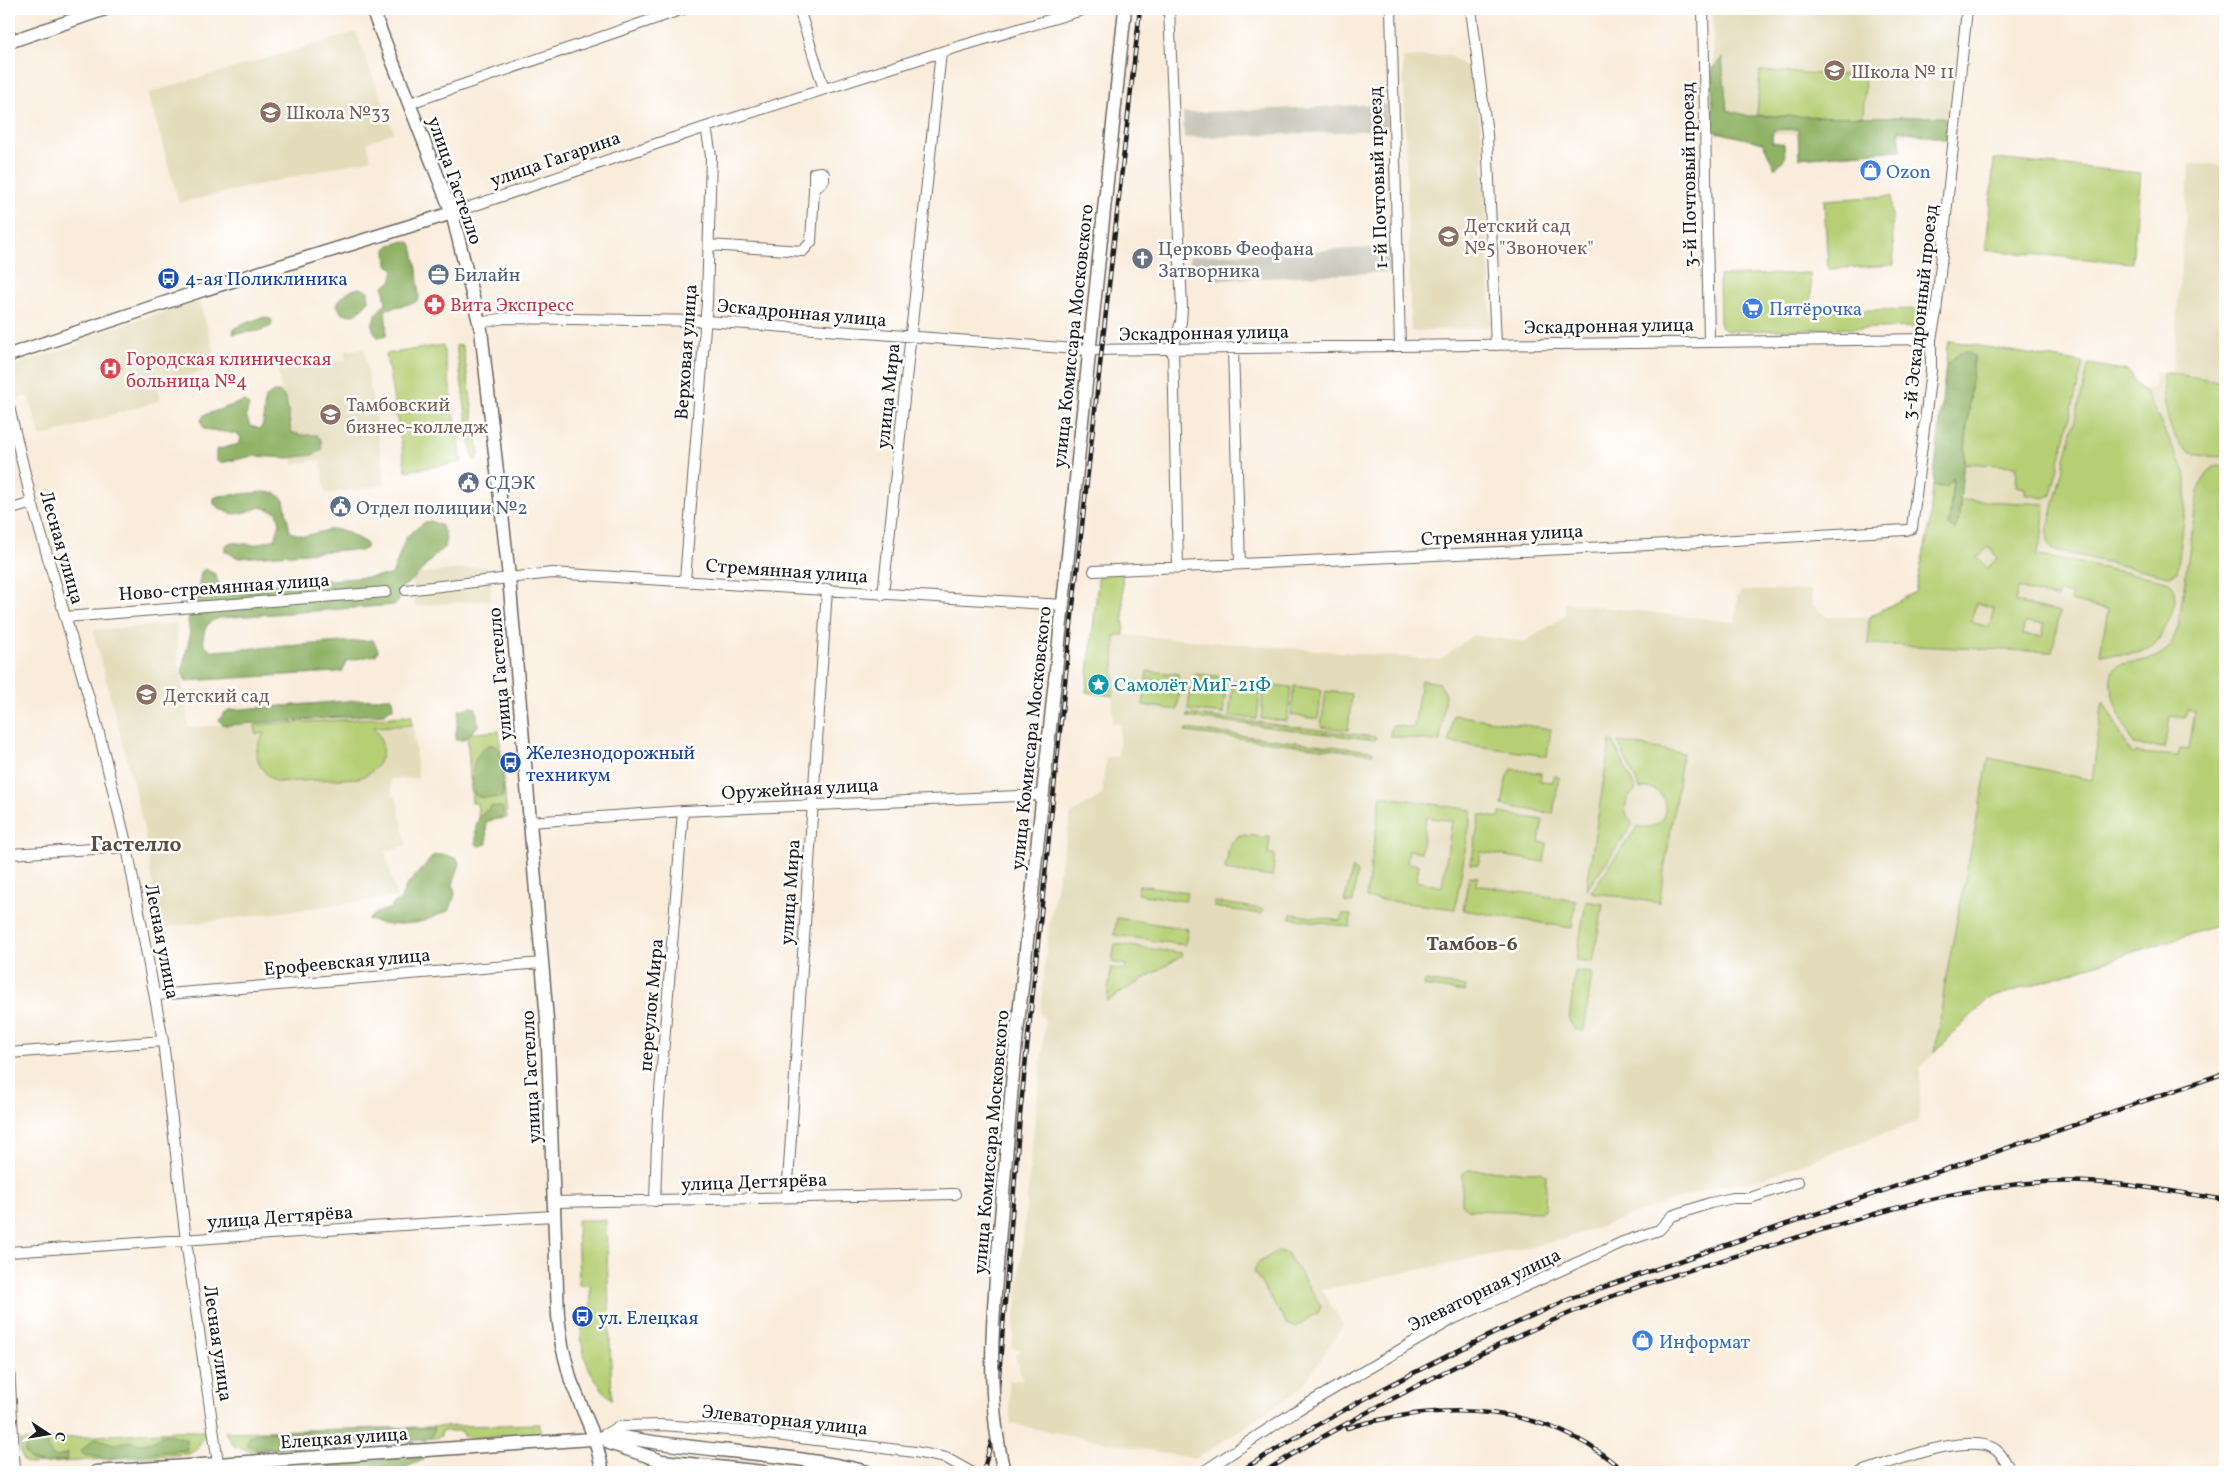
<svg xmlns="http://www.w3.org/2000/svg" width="2234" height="1481" font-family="Vollkorn,serif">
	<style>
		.built { fill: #e3dbba }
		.industrial { fill: #c6c5b8 }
		.green { fill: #b6cf74; stroke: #697648; fill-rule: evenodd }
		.forest { fill: #90b266; stroke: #566741 }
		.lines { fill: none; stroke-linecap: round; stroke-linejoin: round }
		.minor-casing { stroke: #69655f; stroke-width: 12 }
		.major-casing { stroke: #69655f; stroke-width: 15 }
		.minor { stroke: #fff; stroke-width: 10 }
		.major { stroke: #fff; stroke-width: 12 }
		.rail-casing { stroke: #1c1c1c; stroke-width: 4.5 }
		.rail { stroke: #fff; stroke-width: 2.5; stroke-dasharray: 8; stroke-linecap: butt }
		.major-bridge-casing { stroke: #69655f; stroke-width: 15; stroke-linecap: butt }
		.major-bridge { stroke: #fff; stroke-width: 12 }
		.labels { text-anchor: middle; stroke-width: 5; stroke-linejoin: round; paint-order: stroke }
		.education-label { font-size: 19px; fill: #785e54; stroke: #fff; text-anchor: start }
		.street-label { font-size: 19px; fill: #1c1c1c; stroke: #fff }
		.shop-label { font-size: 19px; fill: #366cbe; stroke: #fff; text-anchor: start }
		.worship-label { font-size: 19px; fill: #5b616d; stroke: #fff; text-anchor: start }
		.service-label { font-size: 19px; fill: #4e5e75; stroke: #fff; text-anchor: start }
		.transit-label { font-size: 19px; fill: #164399; stroke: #fff; text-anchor: start }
		.health-label { font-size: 19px; fill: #be3a42; stroke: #fff; text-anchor: start }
		.culture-label { font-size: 19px; fill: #0d838f; stroke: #fff; text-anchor: start }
		.neighbourhood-label { font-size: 20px; font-weight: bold; fill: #594d3f; stroke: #fff }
		.quarter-label { font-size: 21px; font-weight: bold; fill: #594d3f; stroke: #fff }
	</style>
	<rect width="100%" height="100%" fill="#fff"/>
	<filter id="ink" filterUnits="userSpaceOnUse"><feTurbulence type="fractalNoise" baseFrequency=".02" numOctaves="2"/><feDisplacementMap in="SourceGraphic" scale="10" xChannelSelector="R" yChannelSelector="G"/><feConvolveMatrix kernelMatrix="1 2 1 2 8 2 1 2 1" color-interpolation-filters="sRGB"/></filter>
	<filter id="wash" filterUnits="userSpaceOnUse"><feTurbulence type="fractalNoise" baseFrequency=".0096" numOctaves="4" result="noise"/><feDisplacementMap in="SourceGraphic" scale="20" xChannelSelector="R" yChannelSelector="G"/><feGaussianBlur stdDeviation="1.12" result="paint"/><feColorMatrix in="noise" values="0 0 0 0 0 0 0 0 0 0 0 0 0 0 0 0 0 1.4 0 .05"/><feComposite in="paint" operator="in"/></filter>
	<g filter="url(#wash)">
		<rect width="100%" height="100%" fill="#f9ecdb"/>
		<path class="built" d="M1713,9H1963L1951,134H1715Z
			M356,32L394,132L367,143L371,159L179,203L148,93Z
			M1449,55L1474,73L1483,148L1491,324L1488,327L1411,331L1403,58Z
			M2190,163L2225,166V923L1988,999L1920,1067L1919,1121L1750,1183L1714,1186L1562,1240L1322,1290L1343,1325L1302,1388L1196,1459L1011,1424L1008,1381L1023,1380L1015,1355L1020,1350L1012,1348L1045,1021L1040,1013L1049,924L1071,814L1102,795L1106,757H1118L1121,724L1112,723L1115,634L1440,660L1473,635L1525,642L1565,616V603L1735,622L1737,596L1742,591L1811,590L1812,605L1827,617H1871L1915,592L1929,529L1947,346L1950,341L2128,371L2142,391L2154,387L2155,371L2172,373Z
			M199,301L219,366L157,385L161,400L41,437L28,396L17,399L9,366L79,345L82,337Z
			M364,348L386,485L326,494L320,460L293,464L278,371L346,360L345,351Z
			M485,566L490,576L491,600L415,606L412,575Z
			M176,624L179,663L189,727L412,714L418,778L390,779L392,796H396L407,846L385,851L397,897L159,928L143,823L93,630Z"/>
		<path class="industrial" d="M1386,104L1387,130L1184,138L1183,113Z
			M1392,247L1393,272L1219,280L1203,269H1190L1189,256Z"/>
		<path class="green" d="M1760,71L1865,76L1863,120L1757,115Z
			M1994,159L2141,173L2132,263L1986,250Z
			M1891,196L1894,265L1828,269L1824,200Z
			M1810,273L1812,311L1927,309V327L1727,331L1722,328L1720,323L1719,276Z
			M1950,341L2083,363L2051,495L2044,498L2025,494V488L2016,486L2017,466L1964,463L1974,356L1960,353L1946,365L1947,346Z
			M443,345L462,462L406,471L386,354Z
			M461,345L463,348L479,454L477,459L473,460L456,346Z
			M2089,364L2128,371L2142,391H2145L2185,472L2186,479V503L2177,572L2169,576L2053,550C2047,542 2047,537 2048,528Z
			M2163,372L2225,382V457C2214,456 2196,457 2186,450C2167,437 2162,393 2163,372Z
			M2217,465L2225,466V923L1988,999L1935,1052L1947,971L1989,758L2092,780L2103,701L2132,755L2137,753L2178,756L2180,749L2189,750L2195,711L2187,709L2185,718L2170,716L2164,748L2134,745C2127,729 2115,710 2112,692C2103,650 2142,671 2165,651C2172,646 2174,636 2178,628L2198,491L2207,472Z
			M1953,477L1949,525L1955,529L1958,522L1961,500L2044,504L2045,508L2041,542L2036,556L2059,559L2167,581C2169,583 2172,584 2173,586C2182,598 2163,640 2150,648C2136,656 2115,655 2100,654L2108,610L2071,601L2072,595L2059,592L2057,598L2018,588L2015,602L2060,612L2052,652L1868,644L1869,617L1915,592L1929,529L1933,486L1947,487ZM1989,547L1998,558L1987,568L1977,557ZM1976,603L1994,608L1989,627L1971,622ZM2024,623L2044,624L2043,636L2023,635Z
			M1122,571L1124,635H1115L1113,696L1086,692L1099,572Z
			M1147,671L1178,674V682L1146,680Z
			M1195,674L1227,677L1226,687L1195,685Z
			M1421,680L1439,683L1445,693L1440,742L1390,736L1392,725L1414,728Z
			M1233,681L1261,684L1257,719L1229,716Z
			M1264,684L1291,687L1287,721L1261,719Z
			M1146,685L1180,689L1177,710L1143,705Z
			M1294,686L1322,690L1318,719L1291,715Z
			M1190,690L1225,694L1223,714L1188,710Z
			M1326,691L1352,694L1348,730L1321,727Z
			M1188,714L1376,737L1375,740L1187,717Z
			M1453,715L1551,729L1547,756L1449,742Z
			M412,716V725L373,727C390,746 383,770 359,778L277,782C259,772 249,751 265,733L256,734L255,725Z
			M1186,729L1373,751V754L1185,732Z
			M499,731L507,818L479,821L477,803H472L467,734Z
			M1610,741H1613L1636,790C1623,799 1622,813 1633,824L1586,891Z
			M1618,742L1683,753L1659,903L1591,892L1638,826C1674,835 1674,781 1640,789Z
			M1512,769L1541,773L1540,781L1553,782L1554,776L1559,777L1553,814L1502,805L1507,776Z
			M1381,796L1472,810L1455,909L1366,898ZM1426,817L1452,821L1442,887L1416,881L1419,865L1407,863L1409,850L1421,852Z
			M1500,813L1543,820L1539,842L1547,843L1544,862L1481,852L1478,865L1471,864L1480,815L1499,818Z
			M1239,835L1270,837L1268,853L1275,855L1272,877L1225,870L1229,847Z
			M1353,868L1357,873L1353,903L1344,902Z
			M1469,876L1478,877L1477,885L1576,901L1572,928L1463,910Z
			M1139,885L1187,892L1185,901L1137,894Z
			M1586,901L1603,904L1593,963L1576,961Z
			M1214,902L1263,909L1262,914L1214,907Z
			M1291,914L1341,921L1343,914L1351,915L1350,927L1290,918Z
			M1117,918L1188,929L1185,945L1114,935Z
			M1115,944L1182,953L1183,955L1107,1001L1111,968L1125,970L1126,965L1112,962Z
			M1575,971L1592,973L1584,1031L1575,1029L1569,1021Z
			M1425,981L1466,987L1465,992L1424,986Z
			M1469,1170L1541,1172L1546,1175L1545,1208L1540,1212L1468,1210L1462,1204V1174Z
			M577,1220H606L612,1400C591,1379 581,1358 581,1328L592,1327L590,1285H579Z
			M1277,1251L1287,1253L1321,1306L1319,1312L1295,1327L1287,1324L1254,1272L1257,1264Z
			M540,1424V1434L470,1438L463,1436L462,1431H441V1436L435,1438L251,1451L235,1447L225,1432Z
			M174,1431H206L197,1449L189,1454L29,1464L23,1461L19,1441Z"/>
		<path class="forest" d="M1722,58L1727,110L1750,116L1944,117L1947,140L1899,130L1901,150L1799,158L1798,129L1773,130L1772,142L1784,144L1785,158L1775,169L1763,143L1713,131L1712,68Z
			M405,241L411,243L412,246L417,269L419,299L414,303L386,309C384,315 388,326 386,336L379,338C365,326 377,312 386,303L383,286L391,282L394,269L387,264L386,249L390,245Z
			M359,288L368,291L369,301L355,315L342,314L337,305C340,296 350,290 359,288Z
			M265,317L272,320L271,326L259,331L233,334L234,329L244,323Z
			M1966,352L1974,356L1958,522L1954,530L1949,525L1953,478L1947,487L1933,486L1946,365L1960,353Z
			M273,392H279L286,398L291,432L301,435H317L321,439L322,450L312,455L289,458L253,456L220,463L216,460V450L239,444L241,438L238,434L204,429L201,420L204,415L245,401L249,405L246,415L250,426L260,429L263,424L265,398Z
			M264,492L276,493L284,500L290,532L304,536L333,529L345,531L366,543V548L361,551L344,550L239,558L225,551V546L231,542L254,545L275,539L280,523L277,512L261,507C240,514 234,519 214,504V498L219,496Z
			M431,521L442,526L446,538L444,548C428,560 419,578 402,587L398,602L394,605L220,618C206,621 202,631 204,645L213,651L373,640L378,650L376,655L346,661L343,671L337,672L185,681L182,670L190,636L188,620L196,604L201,572L205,569L215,574L221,589L392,575L406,537L425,522Z
			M386,698H392L393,708L384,714L227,725L222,724L219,720L224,713L229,710Z
			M471,707L476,708L478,726L463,740H455L459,710Z
			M489,745L497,746C504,756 505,784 502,797L500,798L479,797L474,794C470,779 472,752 489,745Z
			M492,806L502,807L504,816L486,822L487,844L479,846L476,844C475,823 475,819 492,806Z
			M434,855H446L457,859L460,864L453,884L455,894L450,910L424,921L414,923L389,925L368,920L376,913L391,908L394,903L400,901L406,886Z
			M431,1428H434L432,1436L426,1440L258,1449L246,1445L250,1436L262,1432Z
			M169,1434L186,1439L187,1450L119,1456L105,1459L84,1455L81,1451L95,1438L114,1444L129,1441L140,1444L153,1442L160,1436Z
			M40,1438L46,1440L51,1455L57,1457L68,1453L67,1460L45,1464L30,1460L24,1450L30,1442Z
			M421,1456L425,1459L395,1472L325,1471L328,1464Z
			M306,1466L312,1467L315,1472H260L266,1468Z"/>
	</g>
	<g filter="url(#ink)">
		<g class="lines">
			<defs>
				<path id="minor" d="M799,9L824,89
					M1169,9L1182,308L1181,322L1173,348L1178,568
					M1391,9L1400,346
					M1471,9L1487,134L1496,345
					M1703,9L1709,341
					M410,103L683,9
					M452,213L706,127L941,52L1086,9
					M709,245L803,251L811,242L814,190L824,180V174L821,172L814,173V190
					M480,323L504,318L706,321L1089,350L1931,339
					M1233,350L1240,564
					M9,407L32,503L98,729L127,847L163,1041L186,1241L218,1463
					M9,510L32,503
					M1094,571L1649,545L1906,530L1912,528L1931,371V339L1936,313L1967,9
					M685,580L707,302L711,156L706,127
					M406,590L552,573L1063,605
					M883,595L941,52
					M65,617L386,592
					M530,822L683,811L1041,795
					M9,854L127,847
					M156,995L542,963
					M9,1053L163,1041
					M787,1197L827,589
					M655,1201L658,1115L683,811
					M554,1202L955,1194
					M9,1252L370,1227L554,1216
					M9,1366L15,1472
					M598,1438L621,1426L662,1425L742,1431L915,1452L946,1458L971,1472
					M1203,1472L1294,1412L1453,1319L1623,1242L1659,1230L1672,1216L1710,1203L1733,1198H1750L1798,1182
					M1861,1472C1891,1463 1970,1430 1996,1450C2003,1455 2007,1465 2011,1472"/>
				<path id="major" d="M372,9L452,213L481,330L509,577L547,1020L558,1316L562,1346L571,1381L595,1439L603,1472
					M9,42L105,9
					M9,355L203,290L452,213
					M1003,1194L1014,1061L1052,709L1125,9
					M609,1443L662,1461L763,1472
					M96,1472L622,1437C703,1452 787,1452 868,1472"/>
			</defs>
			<use href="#minor" class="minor-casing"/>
			<use href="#major" class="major-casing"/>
			<use href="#minor" class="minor"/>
			<use href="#major" class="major"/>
			<defs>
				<path id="rail" d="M1347,1428C1441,1401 1548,1401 1624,1472
					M1301,1449C1391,1398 1482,1350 1577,1310C1647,1281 1720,1261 1792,1239C1875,1213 1957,1187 2045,1182C2106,1179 2166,1190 2225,1200
					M983,1472L993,1436L997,1400L1020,1115L1072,615L1140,9
					M1239,1472C1346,1405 1457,1348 1572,1298L2225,1073
					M1264,1472L1306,1446"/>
			</defs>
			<use href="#rail" class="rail-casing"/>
			<use href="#rail" class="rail"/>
			<defs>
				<path id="major-bridge" d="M1003,1194C996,1287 982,1381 1004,1472"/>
			</defs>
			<use href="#major-bridge" class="major-bridge-casing"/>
			<use href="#major-bridge" class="major-bridge"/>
		</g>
	</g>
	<defs>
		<symbol id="school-disc" viewBox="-11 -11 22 22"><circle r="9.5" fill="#8d6e63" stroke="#fff"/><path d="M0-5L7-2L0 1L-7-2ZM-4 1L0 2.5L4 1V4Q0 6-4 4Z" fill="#fff"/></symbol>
		<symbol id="shop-disc" viewBox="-11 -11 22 22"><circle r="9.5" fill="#3f7fe0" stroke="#fff"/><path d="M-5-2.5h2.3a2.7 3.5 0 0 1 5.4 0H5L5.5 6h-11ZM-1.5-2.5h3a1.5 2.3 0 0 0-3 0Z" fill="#fff"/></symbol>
		<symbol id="church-disc" viewBox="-11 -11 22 22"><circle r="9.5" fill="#6b7280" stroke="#fff"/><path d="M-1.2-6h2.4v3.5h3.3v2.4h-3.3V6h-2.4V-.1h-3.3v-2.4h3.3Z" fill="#fff"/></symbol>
		<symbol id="office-disc" viewBox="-11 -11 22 22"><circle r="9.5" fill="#5c6f8a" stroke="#fff"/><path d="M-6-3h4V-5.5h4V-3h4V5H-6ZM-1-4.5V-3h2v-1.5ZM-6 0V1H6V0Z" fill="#fff"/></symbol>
		<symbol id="bus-disc" viewBox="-11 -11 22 22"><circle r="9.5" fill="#1a4fb4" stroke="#fff"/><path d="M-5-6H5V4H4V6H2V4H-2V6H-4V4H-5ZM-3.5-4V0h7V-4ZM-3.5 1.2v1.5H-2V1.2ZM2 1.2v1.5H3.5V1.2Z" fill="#fff"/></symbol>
		<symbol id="pharmacy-disc" viewBox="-11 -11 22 22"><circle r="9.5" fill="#e0444e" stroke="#fff"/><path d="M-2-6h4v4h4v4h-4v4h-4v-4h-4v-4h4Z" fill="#fff"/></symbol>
		<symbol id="supermarket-disc" viewBox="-11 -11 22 22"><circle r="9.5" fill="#3f7fe0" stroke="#fff"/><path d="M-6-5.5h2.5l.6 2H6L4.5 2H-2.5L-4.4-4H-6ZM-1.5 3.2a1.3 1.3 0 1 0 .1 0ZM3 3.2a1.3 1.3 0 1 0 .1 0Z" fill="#fff"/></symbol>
		<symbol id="hospital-disc" viewBox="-11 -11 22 22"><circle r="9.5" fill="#e0444e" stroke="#fff"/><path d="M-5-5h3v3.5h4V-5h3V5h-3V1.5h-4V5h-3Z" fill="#fff"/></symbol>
		<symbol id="university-disc" viewBox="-11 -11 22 22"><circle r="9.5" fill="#8d6e63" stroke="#fff"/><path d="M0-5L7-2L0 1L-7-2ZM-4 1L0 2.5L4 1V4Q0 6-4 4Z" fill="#fff"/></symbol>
		<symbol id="civic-disc" viewBox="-11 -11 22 22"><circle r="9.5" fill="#5c6f8a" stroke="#fff"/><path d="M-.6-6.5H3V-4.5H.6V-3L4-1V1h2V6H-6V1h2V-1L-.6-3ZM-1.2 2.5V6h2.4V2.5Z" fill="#fff"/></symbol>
		<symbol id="sight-disc" viewBox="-11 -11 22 22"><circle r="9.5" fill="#0f9aa8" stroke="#fff"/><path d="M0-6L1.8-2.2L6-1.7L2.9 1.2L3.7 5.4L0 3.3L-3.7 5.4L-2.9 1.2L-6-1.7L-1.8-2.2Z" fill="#fff"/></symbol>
	</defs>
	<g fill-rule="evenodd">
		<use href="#school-disc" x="1822" y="58" width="25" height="25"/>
		<use href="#school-disc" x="258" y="100" width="25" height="25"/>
		<use href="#shop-disc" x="1858" y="158" width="25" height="25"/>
		<use href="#school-disc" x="1436" y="224" width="25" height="25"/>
		<use href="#church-disc" x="1130" y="246" width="25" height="25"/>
		<use href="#office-disc" x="426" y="262" width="25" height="25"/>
		<use href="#bus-disc" x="156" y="266" width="25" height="25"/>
		<use href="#pharmacy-disc" x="422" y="292" width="25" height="25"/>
		<use href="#supermarket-disc" x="1740" y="296" width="25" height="25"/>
		<use href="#hospital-disc" x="98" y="356" width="25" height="25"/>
		<use href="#university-disc" x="318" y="402" width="25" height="25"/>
		<use href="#civic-disc" x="456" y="470" width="25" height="25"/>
		<use href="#civic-disc" x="328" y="494" width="25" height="25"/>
		<use href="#sight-disc" x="1086" y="672" width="25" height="25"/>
		<use href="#school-disc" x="134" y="682" width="25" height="25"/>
		<use href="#bus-disc" x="498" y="750" width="25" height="25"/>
		<use href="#bus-disc" x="570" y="1304" width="25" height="25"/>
		<use href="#shop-disc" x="1630" y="1328" width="25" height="25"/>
	</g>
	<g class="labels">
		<g class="education-label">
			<text x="1851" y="78">Школа № 11</text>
			<text x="286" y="119">Школа №33</text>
			<text x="1464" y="232">Детский сад<tspan x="1464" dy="22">№5 "Звоночек"</tspan></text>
			<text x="346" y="411">Тамбовский<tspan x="346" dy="22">бизнес-колледж</tspan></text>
			<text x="163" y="702">Детский сад</text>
		</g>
		<g class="street-label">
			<text transform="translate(555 158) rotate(-19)" y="7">улица Гагарина</text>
			<text transform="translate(1688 175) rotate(-91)" y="7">3-й Почтовый проезд</text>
			<text transform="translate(1377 178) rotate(-92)" y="7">1-й Почтовый проезд</text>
			<text transform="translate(456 180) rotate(71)" y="7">улица Гастелло</text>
			<text transform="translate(802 312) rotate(5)" y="7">Эскадронная улица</text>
			<text transform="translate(1919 312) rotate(-84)" y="7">3-й Эскадронный проезд</text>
			<text transform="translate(1609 325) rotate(-1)" y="7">Эскадронная улица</text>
			<text transform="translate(1204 332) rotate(-1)" y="7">Эскадронная улица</text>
			<text transform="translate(1072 336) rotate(-84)" y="7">улица Комиссара Московского</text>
			<text transform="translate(685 352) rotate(-86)" y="7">Верховая улица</text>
			<text transform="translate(887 396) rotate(-84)" y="7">улица Мира</text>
			<text transform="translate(1502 534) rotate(-3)" y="7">Стремянная улица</text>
			<text transform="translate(63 547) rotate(74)" y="7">Лесная улица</text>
			<text transform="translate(787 570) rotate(4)" y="7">Стремянная улица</text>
			<text transform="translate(224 586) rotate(-4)" y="7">Ново-стремянная улица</text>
			<text transform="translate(499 674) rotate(-95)" y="7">улица Гастелло</text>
			<text transform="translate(1030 738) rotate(-84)" y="7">улица Комиссара Московского</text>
			<text transform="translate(800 788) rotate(-3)" y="7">Оружейная улица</text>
			<text transform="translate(789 892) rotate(-86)" y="7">улица Мира</text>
			<text transform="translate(163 941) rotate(79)" y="7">Лесная улица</text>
			<text transform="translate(347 961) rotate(-5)" y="7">Ерофеевская улица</text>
			<text transform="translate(650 1005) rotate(-85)" y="7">переулок Мира</text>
			<text transform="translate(530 1077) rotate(-93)" y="7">улица Гастелло</text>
			<text transform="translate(990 1142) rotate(-85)" y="7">улица Комиссара Московского</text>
			<text transform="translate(754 1181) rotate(-2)" y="7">улица Дегтярёва</text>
			<text transform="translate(280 1216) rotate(-4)" y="7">улица Дегтярёва</text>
			<text transform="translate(1484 1289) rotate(-26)" y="7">Элеваторная улица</text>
			<text transform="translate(219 1343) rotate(82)" y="7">Лесная улица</text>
			<text transform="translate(785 1419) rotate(6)" y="7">Элеваторная улица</text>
			<text transform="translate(344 1437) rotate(-4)" y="7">Елецкая улица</text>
		</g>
		<g class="shop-label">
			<text x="1886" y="178">Ozon</text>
			<text x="1769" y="315">Пятёрочка</text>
			<text x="1659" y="1348">Информат</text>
		</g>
		<g class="worship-label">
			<text x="1158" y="255">Церковь Феофана<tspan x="1158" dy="22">Затворника</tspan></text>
		</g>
		<g class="service-label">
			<text x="454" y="281">Билайн</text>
			<text x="485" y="489">СДЭК</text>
			<text x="356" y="514">Отдел полиции №2</text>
		</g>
		<g class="transit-label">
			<text x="185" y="285">4-ая Поликлиника</text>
			<text x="526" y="759">Железнодорожный<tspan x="526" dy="22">техникум</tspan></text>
			<text x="598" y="1324">ул. Елецкая</text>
		</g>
		<g class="health-label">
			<text x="450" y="311">Вита Экспресс</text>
			<text x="126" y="365">Городская клиническая<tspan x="126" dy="22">больница №4</tspan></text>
		</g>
		<g class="culture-label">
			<text x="1114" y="691">Самолёт МиГ-21Ф</text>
		</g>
		<g class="neighbourhood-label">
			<text x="1472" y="950">Тамбов-6</text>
		</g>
		<g class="quarter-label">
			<text x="136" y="851">Гастелло</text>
		</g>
	</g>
	<rect width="2234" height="1481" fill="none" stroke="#fff" stroke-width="30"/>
	<g transform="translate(48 1434) rotate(102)" stroke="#ffffff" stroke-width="4" paint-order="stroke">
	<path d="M0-4L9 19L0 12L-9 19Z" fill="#1c1c1c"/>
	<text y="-8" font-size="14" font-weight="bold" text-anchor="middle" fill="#1c1c1c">С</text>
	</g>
</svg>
